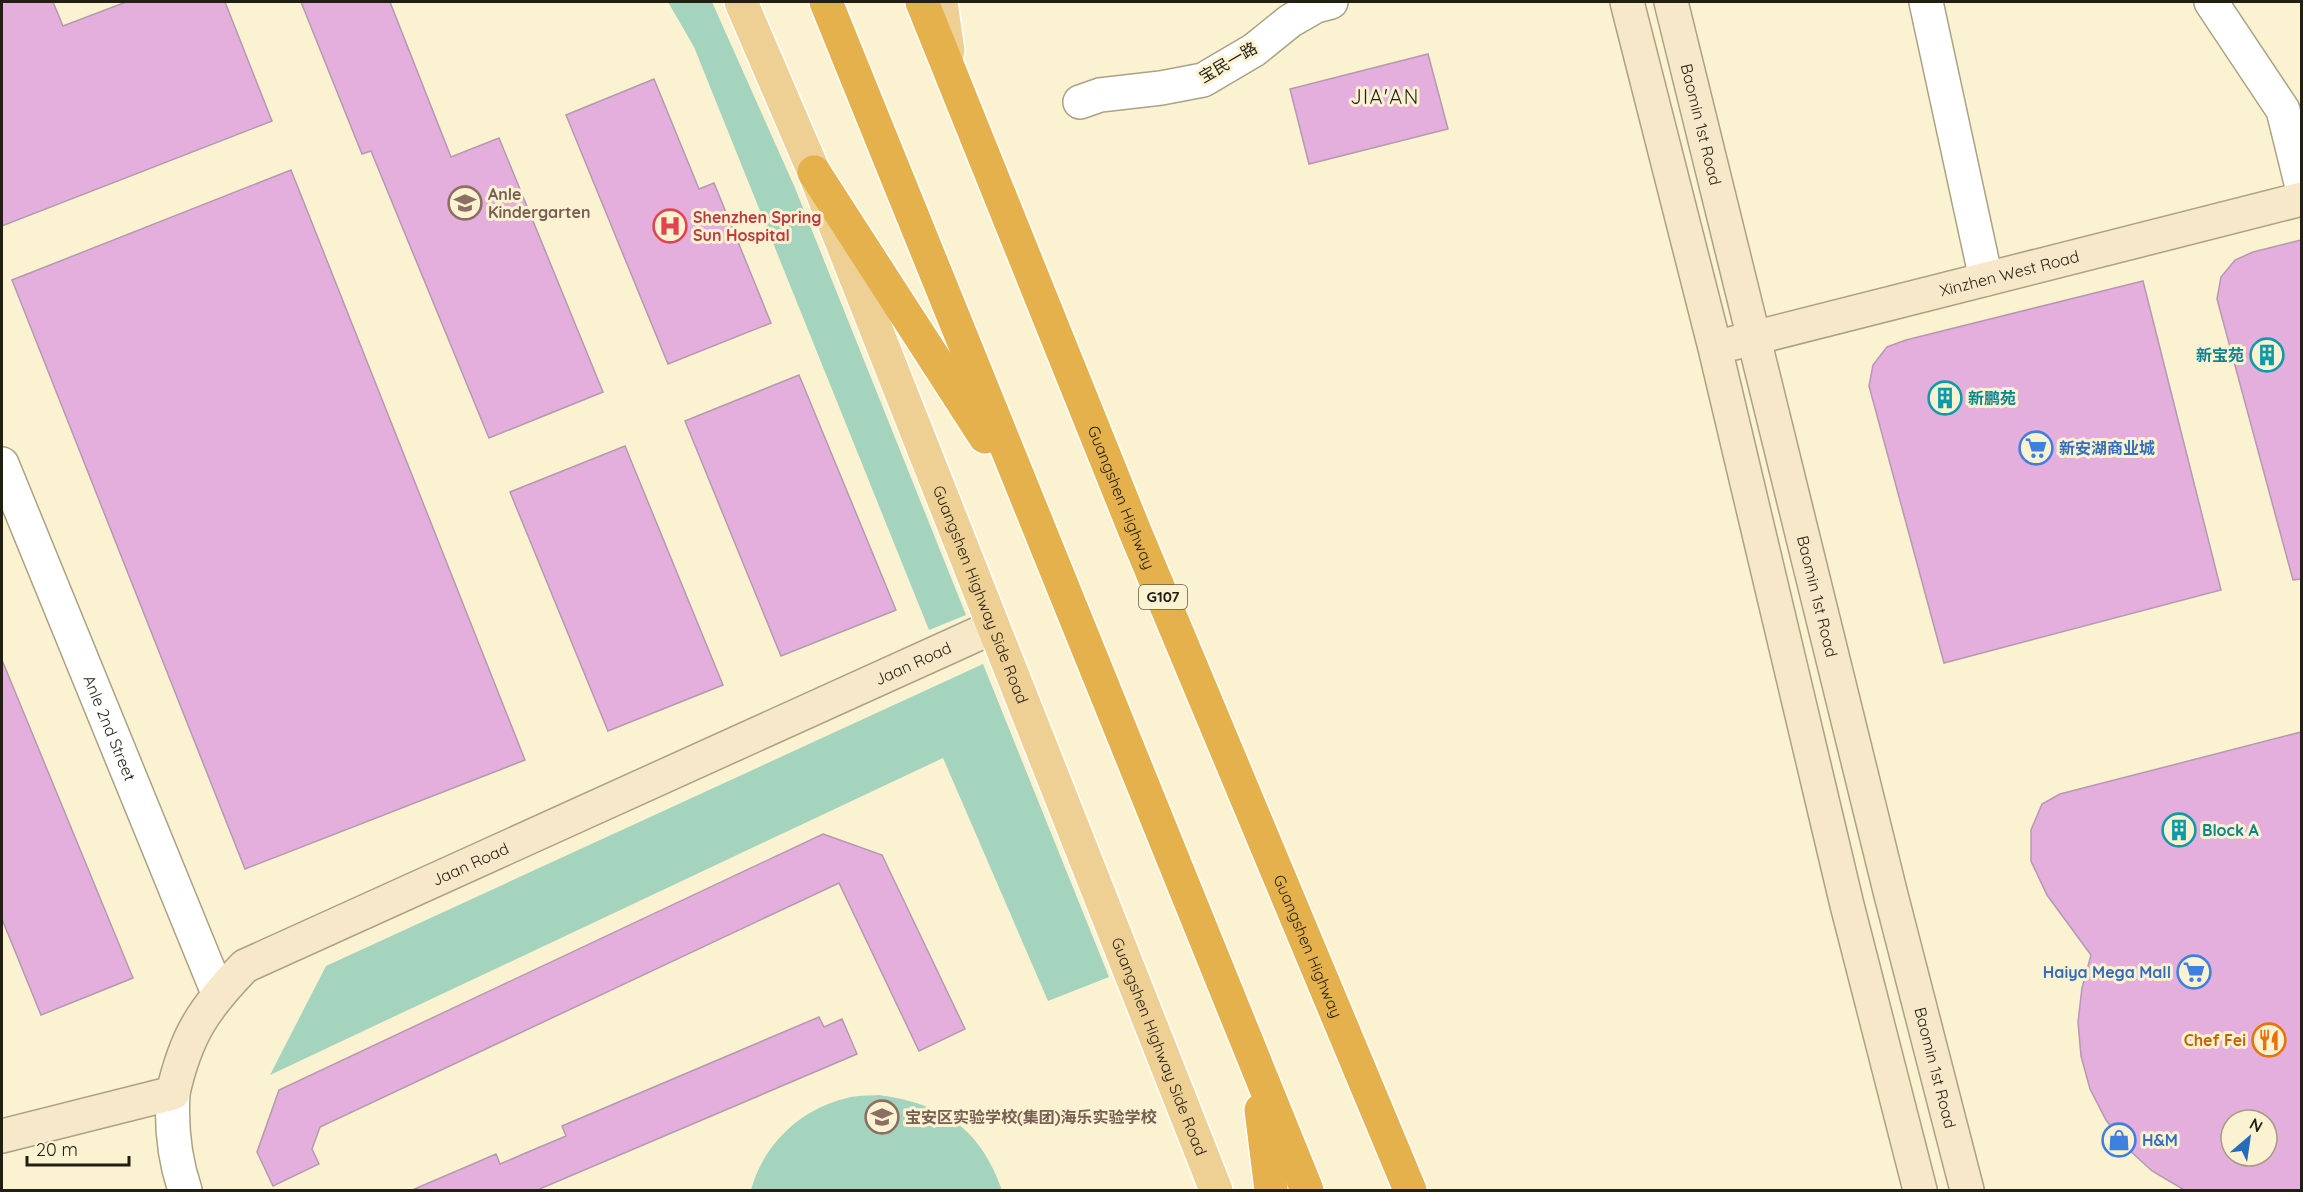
<svg xmlns="http://www.w3.org/2000/svg" width="2303" height="1192" font-family="Quicksand,'Noto Sans SC',sans-serif">
	<style>
		.green { fill: #a4d4bd }
		.building { fill: #e4afdc; stroke: #b49ab0; stroke-width: 1.5; fill-rule: evenodd }
		.lines { fill: none; stroke-linecap: round; stroke-linejoin: round }
		.street-casing { stroke: #aaa284; stroke-width: 36 }
		.secondary-casing { stroke: #aaa284; stroke-width: 36 }
		.primary-casing { stroke: #fff; stroke-width: 36 }
		.highway-casing { stroke: #fff; stroke-width: 36 }
		.street { stroke: #fff; stroke-width: 33 }
		.secondary { stroke: #f7e8c9; stroke-width: 33 }
		.primary { stroke: #efd094; stroke-width: 33 }
		.highway { stroke: #e4b14c; stroke-width: 33 }
		.labels { text-anchor: middle; stroke-width: 6; stroke-linejoin: round; paint-order: stroke }
		.shield { fill: #fbf2d2; stroke: #625e4c; stroke-width: 1.5 }
		.shield-label { font-size: 15px; font-weight: bold; fill: #211e12 }
		.street-label { font-size: 16px; fill: #211e12; stroke: #fbf2d2 }
		.education-label { font-size: 16px; font-weight: bold; fill: #785e54; stroke: #fbf2d2; text-anchor: start }
		.health-label { font-size: 16px; font-weight: bold; fill: #be3a42; stroke: #fbf2d2; text-anchor: start }
		.culture-label { font-size: 16px; font-weight: bold; fill: #0d838f; stroke: #fbf2d2; text-anchor: start }
		.shop-label { font-size: 16px; font-weight: bold; fill: #366cbe; stroke: #fbf2d2; text-anchor: start }
		.food-label { font-size: 16px; font-weight: bold; fill: #c56008; stroke: #fbf2d2; text-anchor: end }
		.quarter-label { font-size: 20px; letter-spacing: 1.5px; fill: #211e12; stroke: #fbf2d2 }
	</style>
	<rect width="100%" height="100%" fill="#fbf2d2"/>
	<path class="green" d="M668,2H712L795,188L966,615L929,630L694,47Z
		M983,664L1109,977L1048,1001L943,758L270,1075L326,966Z
		M879,1095C943,1104 980,1128 1002,1190H751C763,1145 800,1109 847,1098C857,1095 869,1096 879,1095Z"/>
	<path class="building" d="M2,2H53L63,26L126,2H225L272,121L2,226Z
		M301,2H390L451,157L499,138L603,392L489,438L371,151L362,154Z
		M1428,54L1448,129L1309,164L1290,89Z
		M654,79L699,189L714,183L771,323L668,364L566,115Z
		M291,170L525,760L245,869L12,280Z
		M2301,240V579L2293,580L2217,299L2221,277L2235,260L2253,252Z
		M2143,281L2221,590L1944,663L1869,386L1873,365L1887,347L1906,340Z
		M799,375L896,610L781,656L685,421Z
		M625,446L723,685L608,731L510,492Z
		M2,660L133,978L41,1015L2,919Z
		M2301,732V1191H2186L2152,1171L2127,1148L2106,1120L2090,1089L2081,1056L2078,1022L2082,988L2091,955L2047,895L2031,861V830L2042,804L2060,794ZM2231,1120H2267V1156H2231Z
		M823,834L882,855L965,1029L919,1051L839,883L320,1127L312,1149L319,1164L273,1186L257,1152L279,1090Z
		M819,1017L824,1027L842,1019L857,1054L535,1191H410L496,1154L500,1164L528,1152L566,1136L562,1126Z"/>
	<g class="lines">
		<defs>
			<g id="street">
				<path d="M1926,2L1986,279"/>
				<path d="M2211,2L2283,110L2302,187"/>
				<path d="M1080,102L1100,95L1161,88L1203,80L1254,50L1290,21L1316,6L1331,2"/>
				<path id="s1" d="M2,464L218,993"/>
				<path d="M173,1093C171,1127 174,1158 185,1190"/>
			</g>
			<g id="secondary">
				<path d="M1627,2L1715,348L1847,905L1920,1190"/>
				<path id="s2" d="M1671,2L1891,895L1967,1190"/>
				<path id="s3" d="M1734,343L2302,199"/>
				<path id="s4" d="M2,1136L173,1093C186,1035 204,1008 245,966L993,627"/>
			</g>
			<g id="primary">
				<path id="s5" d="M741,2L814,172L1216,1190"/>
				<path d="M941,2L948,51"/>
			</g>
			<g id="highway">
				<path d="M826,2L1307,1190"/>
				<path id="s6" d="M922,2L1134,529L1410,1190"/>
				<path d="M814,172L985,437"/>
				<path d="M1261,1110L1271,1190"/>
			</g>
		</defs>
		<use href="#street" class="street-casing"/>
		<use href="#secondary" class="secondary-casing"/>
		<use href="#primary" class="primary-casing"/>
		<use href="#highway" class="highway-casing"/>
		<use href="#street" class="street"/>
		<use href="#secondary" class="secondary"/>
		<use href="#primary" class="primary"/>
		<use href="#highway" class="highway"/>
	</g>
	<defs>
		<symbol id="school-ring" viewBox="-11 -11 22 22"><circle r="9.5" fill="#fbf2d2" stroke="#8d6e63" stroke-width="1.5"/><path d="M0-5L7-2L0 1L-7-2ZM-4 1L0 2.5L4 1V4Q0 6-4 4Z" fill="#8d6e63"/></symbol>
		<symbol id="hospital-ring" viewBox="-11 -11 22 22"><circle r="9.5" fill="#fbf2d2" stroke="#e0444e" stroke-width="1.5"/><path d="M-5-5h3v3.5h4V-5h3V5h-3V1.5h-4V5h-3Z" fill="#e0444e"/></symbol>
		<symbol id="building-ring" viewBox="-11 -11 22 22"><circle r="9.5" fill="#fbf2d2" stroke="#0f9aa8" stroke-width="1.5"/><path d="M-4-6H4V6H1V3H-1V6H-4ZM-2.5-4.3h1.7v1.8h-1.7ZM.8-4.3h1.7v1.8H.8ZM-2.5-1h1.7V.8h-1.7ZM.8-1h1.7V.8H.8Z" fill="#0f9aa8"/></symbol>
		<symbol id="supermarket-ring" viewBox="-11 -11 22 22"><circle r="9.5" fill="#fbf2d2" stroke="#3f7fe0" stroke-width="1.5"/><path d="M-6-5.5h2.5l.6 2H6L4.5 2H-2.5L-4.4-4H-6ZM-1.5 3.2a1.3 1.3 0 1 0 .1 0ZM3 3.2a1.3 1.3 0 1 0 .1 0Z" fill="#3f7fe0"/></symbol>
		<symbol id="restaurant-ring" viewBox="-11 -11 22 22"><circle r="9.5" fill="#fbf2d2" stroke="#e8710a" stroke-width="1.5"/><path d="M-5-6h1v4h1v-4h1v4h1v-4h1v5L-1.5 .5V6h-2V.5L-5-1ZM5-6V6H3V1.5H1.5Q1.5-4 5-6Z" fill="#e8710a"/></symbol>
		<symbol id="shop-ring" viewBox="-11 -11 22 22"><circle r="9.5" fill="#fbf2d2" stroke="#3f7fe0" stroke-width="1.5"/><path d="M-5-2.5h2.3a2.7 3.5 0 0 1 5.4 0H5L5.5 6h-11ZM-1.5-2.5h3a1.5 2.3 0 0 0-3 0Z" fill="#3f7fe0"/></symbol>
	</defs>
	<g fill-rule="evenodd">
		<use href="#school-ring" x="446" y="184" width="38" height="38"/>
		<use href="#hospital-ring" x="651" y="207" width="38" height="38"/>
		<use href="#building-ring" x="2248" y="336" width="38" height="38"/>
		<use href="#building-ring" x="1926" y="379" width="38" height="38"/>
		<use href="#supermarket-ring" x="2017" y="429" width="38" height="38"/>
		<use href="#building-ring" x="2160" y="811" width="38" height="38"/>
		<use href="#supermarket-ring" x="2175" y="953" width="38" height="38"/>
		<use href="#restaurant-ring" x="2250" y="1021" width="38" height="38"/>
		<use href="#school-ring" x="863" y="1098" width="38" height="38"/>
		<use href="#shop-ring" x="2100" y="1121" width="38" height="38"/>
	</g>
	<g class="labels">
		<rect class="shield" x="1139" y="585" width="48" height="24" rx="4.5"/>
		<g class="shield-label">
			<text x="1163" y="602">G107</text>
		</g>
		<g class="street-label">
			<text transform="translate(1228 62) rotate(-30)" y="6">宝民一路</text>
			<text dy="6" stroke="none"><textPath href="#s2" startOffset="126">Baomin 1st Road</textPath></text>
			<text dy="6" stroke="none"><textPath href="#s3" startOffset="284">Xinzhen West Road</textPath></text>
			<text dy="6" stroke="none"><textPath href="#s6" startOffset="534">Guangshen Highway</textPath></text>
			<text dy="6" stroke="none"><textPath href="#s5" startOffset="639">Guangshen Highway Side Road</textPath></text>
			<text dy="6" stroke="none"><textPath href="#s2" startOffset="612">Baomin 1st Road</textPath></text>
			<text dy="6" stroke="none"><textPath href="#s4" startOffset="1058">Jaan Road</textPath></text>
			<text dy="6" stroke="none"><textPath href="#s1" startOffset="285">Anle 2nd Street</textPath></text>
			<text dy="6" stroke="none"><textPath href="#s4" startOffset="572">Jaan Road</textPath></text>
			<text dy="6" stroke="none"><textPath href="#s6" startOffset="1020">Guangshen Highway</textPath></text>
			<text dy="6" stroke="none"><textPath href="#s5" startOffset="1125">Guangshen Highway Side Road</textPath></text>
			<text dy="6" stroke="none"><textPath href="#s2" startOffset="1098">Baomin 1st Road</textPath></text>
		</g>
		<g class="education-label">
			<text x="488" y="200">Anle<tspan x="488" dy="18">Kindergarten</tspan></text>
			<text x="905" y="1123">宝安区实验学校(集团)海乐实验学校</text>
		</g>
		<g class="health-label">
			<text x="693" y="223">Shenzhen Spring<tspan x="693" dy="18">Sun Hospital</tspan></text>
		</g>
		<g class="culture-label">
			<text x="2244" y="361" text-anchor="end">新宝苑</text>
			<text x="1968" y="404">新鹏苑</text>
			<text x="2202" y="836">Block A</text>
		</g>
		<g class="shop-label">
			<text x="2059" y="454">新安湖商业城</text>
			<text x="2171" y="978" text-anchor="end">Haiya Mega Mall</text>
			<text x="2142" y="1146">H&amp;M</text>
		</g>
		<g class="food-label">
			<text x="2246" y="1046">Chef Fei</text>
		</g>
		<g class="quarter-label">
			<text x="1385" y="104">JIA'AN</text>
		</g>
	</g>
	<rect width="2303" height="1192" fill="none" stroke="#211e12" stroke-width="6"/>
	<g transform="translate(2249 1138) rotate(29)"><circle r="28" fill="#fbf2d2" stroke="#a49d85" stroke-width="1.5"/>
	<path d="M0-4.5L10 22L0 15L-10 22Z" fill="#276bbc"/>
	<text y="-9" font-size="16" font-weight="bold" text-anchor="middle" fill="#211e12">N</text>
	</g>
	<path d="M27 1156v9h102v-9" fill="none" stroke="#211e12" stroke-width="3"/>
	<text x="36" y="1156" font-size="18" fill="#211e12" stroke="#fbf2d2" stroke-width="4.5" paint-order="stroke">20 m</text>
</svg>
